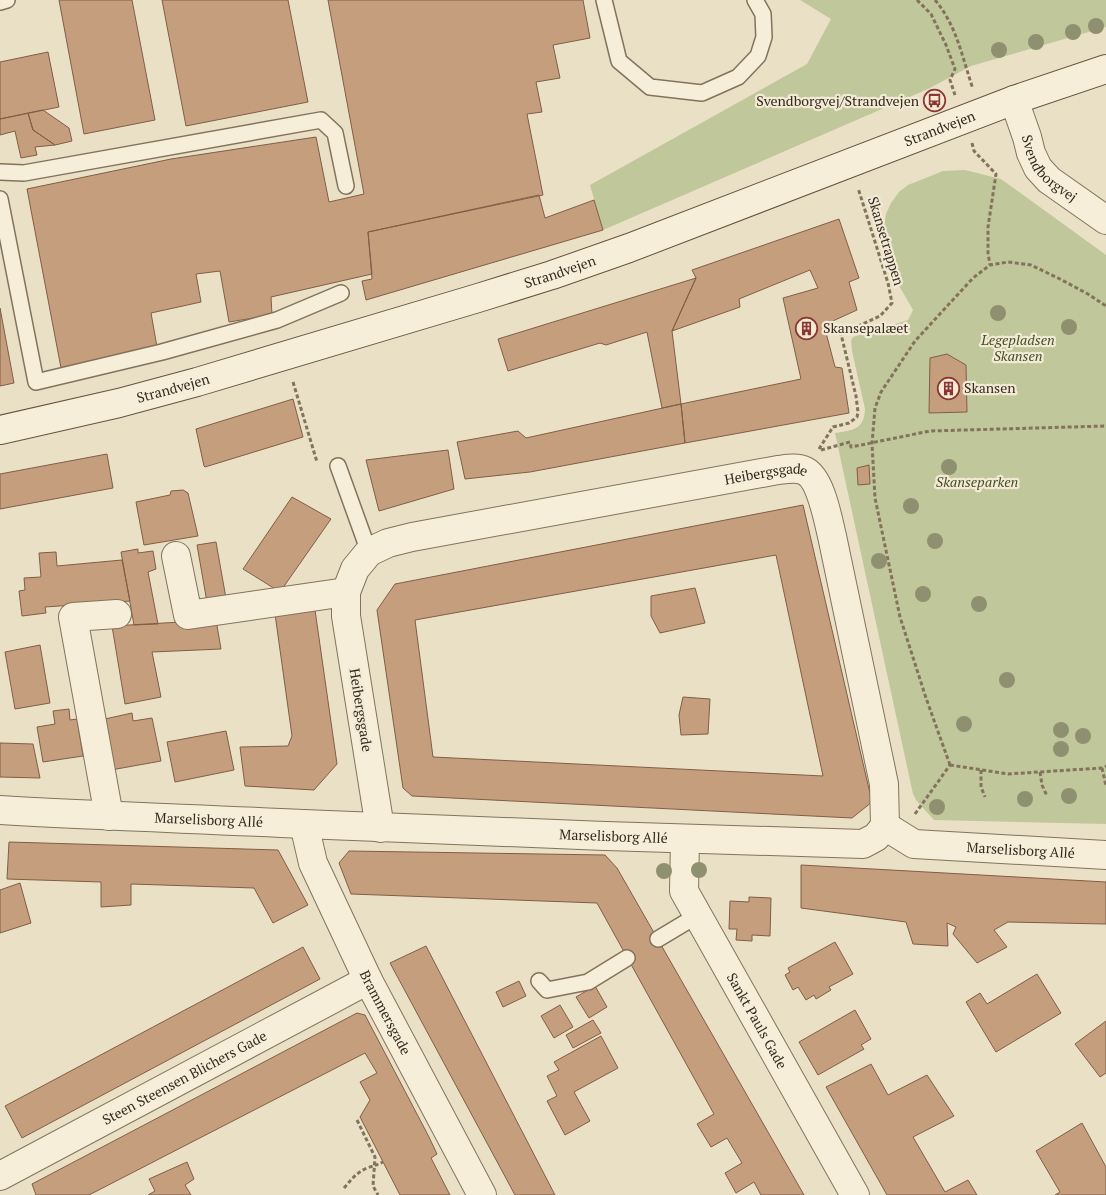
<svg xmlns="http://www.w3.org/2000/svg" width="1106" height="1195" font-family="'PT Serif',serif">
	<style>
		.green { fill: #c0c79a }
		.building { fill: #c59e7e; stroke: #805e45; fill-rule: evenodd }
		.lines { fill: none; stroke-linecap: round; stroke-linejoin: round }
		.lane-casing { stroke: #83735d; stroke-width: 18 }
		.street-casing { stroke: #83735d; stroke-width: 30 }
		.secondary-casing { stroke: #655440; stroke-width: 30 }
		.path { stroke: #83735d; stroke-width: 3; stroke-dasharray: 4 2.5; stroke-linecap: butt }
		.lane { stroke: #f6eed8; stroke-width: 15 }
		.street { stroke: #f6eed8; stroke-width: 28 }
		.secondary { stroke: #f6eed8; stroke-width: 28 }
		.tree { fill: #8f906f }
		.labels { text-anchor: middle; stroke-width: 4.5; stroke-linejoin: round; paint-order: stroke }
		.poi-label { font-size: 14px; fill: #352a1f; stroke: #f2ead4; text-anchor: start }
		.street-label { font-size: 14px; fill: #352a1f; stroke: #f2ead4 }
		.park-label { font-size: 14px; font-style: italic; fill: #444f28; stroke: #f2ead4 }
	</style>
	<rect width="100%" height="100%" fill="#eae0c5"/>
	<path class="green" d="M800,0H1106V27L971,66L928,89L603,230L590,185L807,64L831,19Z
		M965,170L1001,179L1106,255V824L934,820L916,800L913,794L835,433C853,430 864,430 865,409L852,351L851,340L853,337L908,320L913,310L897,282L890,260L885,241L884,226L886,214L891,203L899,192L908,185L943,171Z"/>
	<path class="building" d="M59,0H132L155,120L84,134Z
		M162,0H288L308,102L186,126Z
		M328,0H583L590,38L553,45L560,78L536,82L542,112L527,114L543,195L368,232L372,274L271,297L272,315L229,322L220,271L196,274L201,302L151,313L157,347L61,368L27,189L171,159L316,137L329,202L364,194Z
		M48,52L59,107L0,119V62Z
		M43,110L69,128L72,141L55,145L33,130L28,113Z
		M28,113L33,130L55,145L35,147L37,155L21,158L15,131L0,135V119Z
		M539,195L545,218L594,200L603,230L366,300L362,281L372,279L368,232Z
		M839,219L859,278L849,282L857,310L824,325L835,367L842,368L849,413L685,443L681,404L801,379L783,298L818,288L810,270L739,299L740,307L672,331L696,278L692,270Z
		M696,278L672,331L681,404L662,408L647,332L606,345L600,343L508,371L498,339Z
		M0,308L14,383L0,386Z
		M947,354L966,365L967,412L929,413L930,358Z
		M293,399L303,437L205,467L204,466L196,429Z
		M681,404L685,443L530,472L465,479L457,442L518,431L526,438Z
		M448,450L454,489L379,511L366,460Z
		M107,454L113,488L0,509V474Z
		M869,465L870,484L858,485L857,468Z
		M183,490L188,493L198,536L144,545L136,502L170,495L171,491Z
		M292,497L331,519L280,592L243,569Z
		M803,505L872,802L852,818L412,796L403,788L377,610L395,584ZM776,555L823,776L433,757L415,620Z
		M216,542L227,604L208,608L197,545Z
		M138,549V553L153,551L156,569L148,572L158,624L134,625L121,552Z
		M56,552L57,566L122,560L130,601L45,607L46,613L22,616L19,591L25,590L24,578L41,577L39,553Z
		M695,588L705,623L660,633L651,616V596Z
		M315,610L337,764L314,790L245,786L240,747L288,746L292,736L275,614Z
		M216,620L221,649L152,652L161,697L125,704L112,626Z
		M40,645L50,703L15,709L5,652Z
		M683,697L710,699L708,734L681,735L679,715Z
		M69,709L70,720L77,719L83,756L43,762L37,727L55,724L53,711Z
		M132,713L133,721L152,718L161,761L111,770L105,719Z
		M226,731L234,770L175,782L167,742Z
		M0,743L33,744L40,778L0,777Z
		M9,842L278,850L308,905L273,923L254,888L131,884V905L101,907V882L7,879Z
		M349,851L605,855L617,868L804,1195H761L754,1182L736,1193L725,1173L742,1163L727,1138L711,1147L697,1124L714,1114L597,903L351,894L339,863Z
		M801,865L1106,882V924L1008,922L994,930L1007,947L977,963L953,934L956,927L947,923L948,946L913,944L906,922L801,908Z
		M20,883L31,923L0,933V890Z
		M749,897L771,898L770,936L752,935V941L736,940L737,929H729L730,901L749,902Z
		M835,942L853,974L829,987L831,990L816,999L814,995L806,1000L798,987L793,990L785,975L790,972L788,968Z
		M426,946L555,1195H515L390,963Z
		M303,947L320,979L22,1138L5,1106Z
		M1037,974L1061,1013L996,1052L966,1002L980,993L987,1004Z
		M519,981L526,996L503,1007L496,992Z
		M595,986L607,1007L589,1018L576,997Z
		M560,1005L573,1027L554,1038L541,1016Z
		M855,1010L871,1039L861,1045L864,1049L818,1075L799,1042Z
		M357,1013L365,1015L429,1137L437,1154L431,1158L450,1195H400L360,1117L370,1100L360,1082L377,1073L365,1053L89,1195H36L32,1184Z
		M593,1020L601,1033L573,1048L566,1035Z
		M1106,1021V1073L1100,1077L1075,1044Z
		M601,1036L618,1068L574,1092L590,1121L565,1135L547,1101L557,1096L547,1076L559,1070L554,1062Z
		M871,1064L888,1095L927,1075L954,1116L913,1137L945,1192L968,1180L977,1195H887L826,1087Z
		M1082,1123L1106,1167V1195H1055L1060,1192L1036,1151Z
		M187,1162L194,1179L185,1185L191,1195H148L155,1191L149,1179Z"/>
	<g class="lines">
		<defs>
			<path id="lane" d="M604,0L619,61L650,87L702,93L738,77L758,56L764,37L763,14L755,0
				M0,2L7,0
				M0,172L24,173L321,120L335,133L346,186
				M0,199L36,382L162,352L277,320L341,293
				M338,466L369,552
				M658,939L698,915
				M539,981L547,990L588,982L627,958"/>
			<g id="street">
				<path id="s1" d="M1014,100L1027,137L1031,153L1038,168L1049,180L1106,220"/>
				<path d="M176,556L188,615L346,592"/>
				<path id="s2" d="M0,810C101,816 202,819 303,824C490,832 676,839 863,844L876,837L885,826"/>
				<path d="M109,816L73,617L117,614"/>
				<path id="s3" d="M304,824L313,863L368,980L482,1195"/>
				<path id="s4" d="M885,826L914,844L1106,855"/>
				<path id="s5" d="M380,828L346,616V592L355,569L369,552L388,543L412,537L778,470C787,469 797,467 805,471C821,479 828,520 832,536L884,784L885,826"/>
				<path id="s6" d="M685,840L684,891L855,1195"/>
				<path id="s7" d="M0,1176L368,980"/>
			</g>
			<g id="secondary">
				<path id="s8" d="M0,430L119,403L197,382L478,298L552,275L629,248L1014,100L1106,69"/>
			</g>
		</defs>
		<use href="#lane" class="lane-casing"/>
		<use href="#street" class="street-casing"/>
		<use href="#secondary" class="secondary-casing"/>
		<path class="path" d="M917,0L931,14L946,45L955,69L950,80L955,95
			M935,0C957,26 962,57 973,89
			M972,143L974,151L996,174L988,227V253L990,265
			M293,382L317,462
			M819,449L833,427L849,423L857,417L858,412L856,396L841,334L880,316L892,303L888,283L858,188
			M821,450L850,442L851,447L930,431L1106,426
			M950,765L926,698L900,617L875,498L872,444L875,408L881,392L915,341L973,278L990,265L1008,262L1031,265L1060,279L1088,294L1106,306
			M950,765L1008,774L1102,768L1106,766
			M1102,768L1106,786
			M981,770V787L985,797
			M1040,772L1042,785L1047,796
			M915,814L950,765
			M357,1120L375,1157L373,1186L378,1195
			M344,1188C351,1180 357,1172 367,1168C373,1166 377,1165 383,1162"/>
		<use href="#lane" class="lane"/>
		<use href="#street" class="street"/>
		<use href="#secondary" class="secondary"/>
	</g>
	<g class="tree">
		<circle cx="1096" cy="26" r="8"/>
		<circle cx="1073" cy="32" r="8"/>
		<circle cx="1036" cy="42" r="8"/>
		<circle cx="999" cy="50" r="8"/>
		<circle cx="998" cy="313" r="8"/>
		<circle cx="1069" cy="327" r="8"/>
		<circle cx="949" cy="467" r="8"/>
		<circle cx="911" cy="506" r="8"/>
		<circle cx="935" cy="541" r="8"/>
		<circle cx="879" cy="561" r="8"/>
		<circle cx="923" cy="594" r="8"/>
		<circle cx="979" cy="604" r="8"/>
		<circle cx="1007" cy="680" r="8"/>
		<circle cx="964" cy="724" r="8"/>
		<circle cx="1061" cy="730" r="8"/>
		<circle cx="1083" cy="736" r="8"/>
		<circle cx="1061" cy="749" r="8"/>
		<circle cx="1069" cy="796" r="8"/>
		<circle cx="1025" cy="799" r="8"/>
		<circle cx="937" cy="807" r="8"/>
		<circle cx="699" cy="870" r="8"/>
		<circle cx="664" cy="871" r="8"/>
	</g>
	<defs>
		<symbol id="bus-ring" viewBox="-11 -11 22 22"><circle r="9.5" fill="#f2ead4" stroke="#8d3532" stroke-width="1.5"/><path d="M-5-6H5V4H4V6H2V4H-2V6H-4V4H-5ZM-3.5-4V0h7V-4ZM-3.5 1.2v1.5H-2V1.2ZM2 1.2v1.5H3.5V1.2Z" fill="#8d3532"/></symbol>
		<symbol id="building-ring" viewBox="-11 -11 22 22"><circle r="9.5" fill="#f2ead4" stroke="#8d3532" stroke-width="1.5"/><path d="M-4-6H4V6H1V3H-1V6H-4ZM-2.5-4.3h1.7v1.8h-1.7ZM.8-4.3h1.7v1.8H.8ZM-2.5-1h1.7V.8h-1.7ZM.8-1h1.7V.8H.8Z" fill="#8d3532"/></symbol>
	</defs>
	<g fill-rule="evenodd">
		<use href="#bus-ring" x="922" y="88" width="25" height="25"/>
		<use href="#building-ring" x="794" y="316" width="25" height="25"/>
		<use href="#building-ring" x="936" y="376" width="25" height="25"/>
	</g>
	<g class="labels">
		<g class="poi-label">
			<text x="919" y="106" text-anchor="end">Svendborgvej/Strandvejen</text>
			<text x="823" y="333">Skansepalæet</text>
			<text x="964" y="393">Skansen</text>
		</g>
		<g class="street-label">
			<text dy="5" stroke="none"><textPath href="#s8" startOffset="988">Strandvejen</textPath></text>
			<text dy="5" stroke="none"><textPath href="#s1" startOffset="79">Svendborgvej</textPath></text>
			<text transform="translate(886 241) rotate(73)" y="5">Skansetrappen</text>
			<text dy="5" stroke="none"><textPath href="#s8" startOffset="582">Strandvejen</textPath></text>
			<text dy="5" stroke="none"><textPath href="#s8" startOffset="178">Strandvejen</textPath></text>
			<text dy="5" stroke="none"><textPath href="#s5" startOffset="691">Heibergsgade</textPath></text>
			<text transform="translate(361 710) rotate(81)" y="5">Heibergsgade</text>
			<text dy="5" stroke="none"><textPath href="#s2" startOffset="209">Marselisborg Allé</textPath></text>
			<text dy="5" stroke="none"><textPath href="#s2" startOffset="614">Marselisborg Allé</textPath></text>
			<text dy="5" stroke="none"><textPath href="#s4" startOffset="141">Marselisborg Allé</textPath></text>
			<text dy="5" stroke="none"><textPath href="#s3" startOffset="206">Brammersgade</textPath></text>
			<text dy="5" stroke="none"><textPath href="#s6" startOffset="200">Sankt Pauls Gade</textPath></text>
			<text dy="5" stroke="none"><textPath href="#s7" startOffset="209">Steen Steensen Blichers Gade</textPath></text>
		</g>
		<g class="park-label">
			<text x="1018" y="345">Legepladsen<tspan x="1018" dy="16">Skansen</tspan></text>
			<text x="977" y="487">Skanseparken</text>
		</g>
	</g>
</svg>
